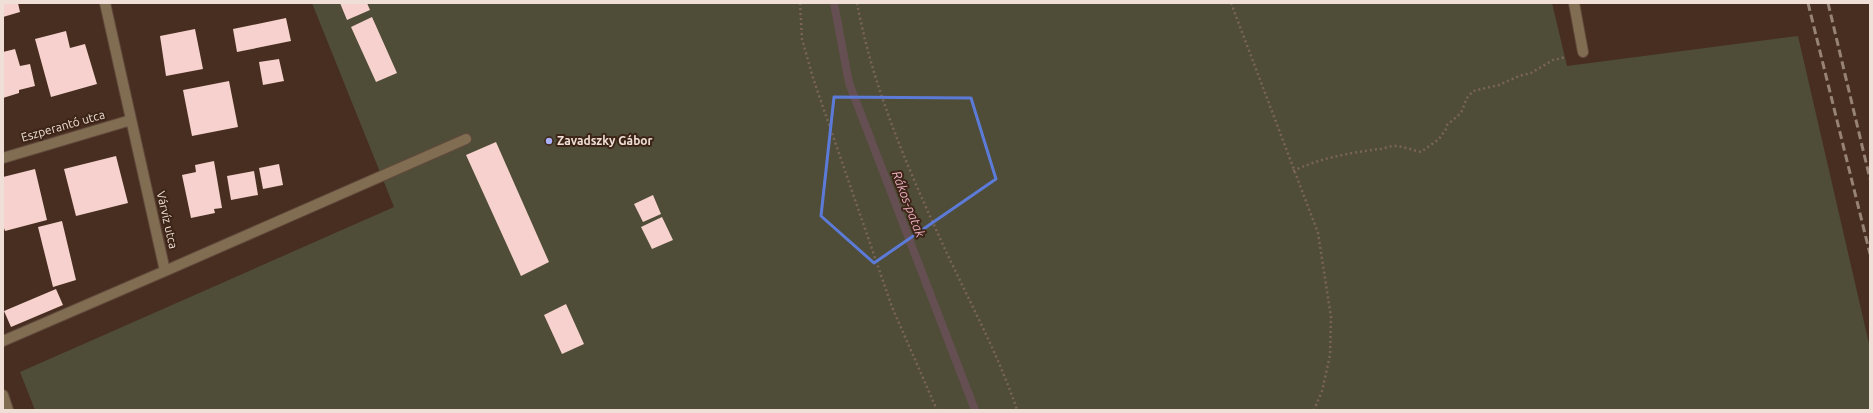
<svg xmlns="http://www.w3.org/2000/svg" width="1873" height="413" font-family="Ubuntu,sans-serif">
	<style>
		.green { fill: #4f4d37 }
		.lines { fill: none; stroke-linecap: round; stroke-linejoin: round }
		.stream { stroke: #664f52; stroke-width: 8 }
		.building { fill: #f6d1cd }
		.minor-casing { stroke: #624a3d; stroke-width: 12 }
		.path { stroke: #7a6457; stroke-width: 2.5; stroke-dasharray: 2 3; stroke-linecap: butt }
		.minor { stroke: #816e52; stroke-width: 10 }
		.rail { stroke: #978276; stroke-width: 3; stroke-dasharray: 8 4; stroke-linecap: butt }
		.marked { fill: none; stroke: #5c7ad7; stroke-width: 3; stroke-linejoin: round }
		.poi-dot { fill: #aab0fb; stroke: #3c2417; stroke-width: 1.5 }
		.labels { text-anchor: middle; stroke-width: 4; stroke-linejoin: round; paint-order: stroke }
		.street-label { font-size: 12px; fill: #efdfd6; stroke: #3c2417 }
		.poi-label { font-size: 12px; font-weight: bold; fill: #efdfd6; stroke: #3c2417; text-anchor: start }
		.water-label { font-size: 13px; font-style: italic; fill: #e9adc0; stroke: #3c2417 }
	</style>
	<rect width="100%" height="100%" fill="#472e20"/>
	<path class="green" d="M312,3H1552L1567,66L1798,36L1870,348V410H35L20,372L394,207Z"/>
	<g class="lines">
		<path class="stream" d="M834,3L849,83L975,410"/>
	</g>
	<path class="building" d="M3,3H18L20,12L3,17Z
		M340,3H367L370,10L347,20Z
		M372,17L397,73L376,82L351,27Z
		M286,18L291,41L237,52L233,29Z
		M195,29L203,69L166,76L160,36Z
		M66,31L70,48L85,44L97,84L51,97L35,39Z
		M15,49L20,66L30,64L35,86L19,90V93L3,98V52Z
		M279,59L284,81L263,85L259,62Z
		M229,81L238,127L192,136L183,90Z
		M496,142L549,262L521,276L466,155Z
		M116,156L128,203L76,216L64,169Z
		M214,161L222,208L214,209L215,213L191,218L182,175L196,172L195,165Z
		M279,164L283,185L263,189L259,168Z
		M35,169L47,220L5,231L3,225V177Z
		M254,171L258,195L231,200L227,176Z
		M653,195L661,214L643,222L634,204Z
		M662,217L673,240L652,249L641,227Z
		M62,221L76,280L53,287L38,227Z
		M56,289L63,305L11,327L4,311Z
		M566,304L584,344L562,354L544,315Z"/>
	<g class="lines">
		<defs>
			<path id="minor" d="M1574,3L1583,52
				M3,158L131,120
				M165,271L466,139
				M3,341L165,271L105,3
				M3,395L8,410"/>
		</defs>
		<use href="#minor" class="minor-casing"/>
		<path class="path" d="M800,3L802,39L813,78L892,307L937,410
			M857,3C872,84 905,162 939,236C965,294 997,350 1017,410
			M1231,3L1318,233L1331,317L1330,355L1322,391L1314,410
			M1293,171C1320,158 1349,153 1379,149C1384,149 1389,146 1394,146C1403,146 1412,150 1421,152L1439,139L1446,129L1447,125L1461,113L1467,98L1473,91L1499,85L1519,76L1531,73L1553,60L1566,57"/>
		<use href="#minor" class="minor"/>
		<path class="rail" d="M1808,3L1870,254
			M1828,3L1870,179"/>
	</g>
	<path class="marked" d="M834,97L971,98L996,179L874,263L821,216Z"/>
	<circle class="poi-dot" cx="549" cy="141" r="4"/>
	<g class="labels">
		<g class="street-label">
			<text transform="translate(63 126) rotate(-16)" y="4">Eszperantó utca</text>
			<text transform="translate(167 220) rotate(77)" y="4">Várvíz utca</text>
		</g>
		<g class="poi-label">
			<text x="557" y="145">Zavadszky Gábor</text>
		</g>
		<g class="water-label">
			<text transform="translate(909 204) rotate(69)" y="5">Rákos-patak</text>
		</g>
	</g>
	<rect width="1873" height="413" fill="none" stroke="#efdfd6" stroke-width="8"/>
</svg>
